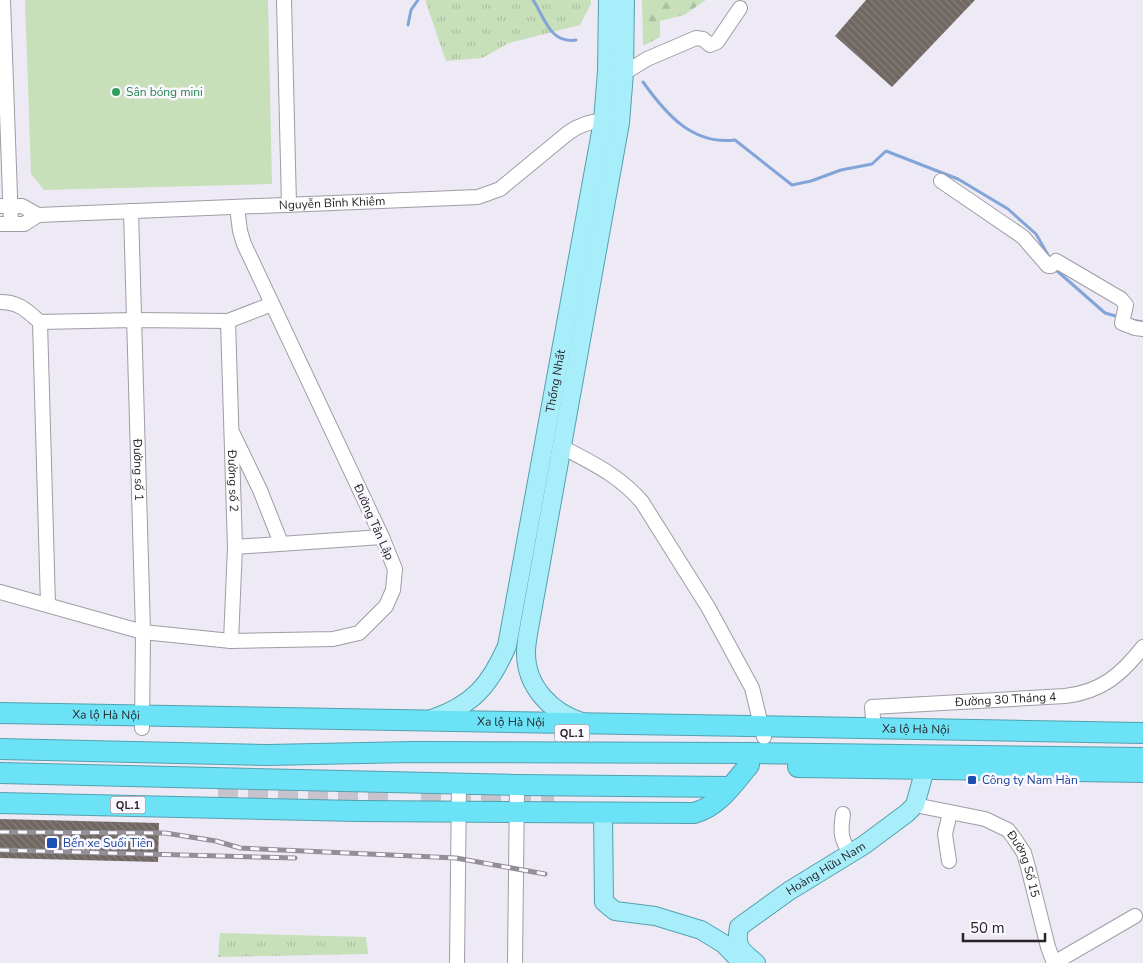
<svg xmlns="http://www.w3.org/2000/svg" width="1143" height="963" font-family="'Nunito Sans',sans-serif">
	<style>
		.grass { fill: url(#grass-tufts) }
		.forest { fill: url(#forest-firs) }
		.pitch { fill: #c7e0b9 }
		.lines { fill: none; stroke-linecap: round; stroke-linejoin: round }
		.stream { stroke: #81a5d8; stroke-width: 3 }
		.building { fill: url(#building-back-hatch) }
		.highway-tunnel { stroke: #c6c3cc; stroke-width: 20; stroke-dasharray: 20 10; stroke-linecap: butt }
		.minor-casing { stroke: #9f9ca5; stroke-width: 16 }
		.major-casing { stroke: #54a0ae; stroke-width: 20 }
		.highway-casing { stroke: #54a0ae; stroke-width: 22 }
		.minor { stroke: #fff; stroke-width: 14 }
		.major { stroke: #a7eefa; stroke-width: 18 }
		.highway { stroke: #6ce2f6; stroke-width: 20 }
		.rail-casing { stroke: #928f97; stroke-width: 5 }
		.rail { stroke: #fbf8ff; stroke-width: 3; stroke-dasharray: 9; stroke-linecap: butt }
		.leisure-dot { fill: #2e9e5b; stroke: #fbf8ff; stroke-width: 2 }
		.transit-dot { fill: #1a4fb4; stroke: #fbf8ff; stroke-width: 2 }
		.labels { text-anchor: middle; stroke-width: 5; stroke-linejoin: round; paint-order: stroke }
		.shield { fill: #fbf8ff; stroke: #676469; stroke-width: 1 }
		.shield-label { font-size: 11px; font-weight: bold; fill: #272529 }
		.leisure-label { font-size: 12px; fill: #27864d; stroke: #fbf8ff; text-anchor: start }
		.street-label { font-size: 12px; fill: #272529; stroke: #fbf8ff }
		.transit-label { font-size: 12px; fill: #164399; stroke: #fbf8ff; text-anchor: start }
	</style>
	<defs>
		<pattern id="grass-tufts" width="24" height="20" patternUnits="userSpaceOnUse" patternTransform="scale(1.25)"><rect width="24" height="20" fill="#c7e0b9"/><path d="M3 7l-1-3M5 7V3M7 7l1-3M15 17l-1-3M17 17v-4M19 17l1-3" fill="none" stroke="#abc09f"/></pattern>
		<pattern id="forest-firs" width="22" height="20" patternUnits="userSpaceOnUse" patternTransform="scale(1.25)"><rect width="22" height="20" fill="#c7e0b9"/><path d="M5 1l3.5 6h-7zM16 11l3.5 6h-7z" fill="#abc09f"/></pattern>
		<pattern id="building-back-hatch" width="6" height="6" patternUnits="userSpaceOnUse" patternTransform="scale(1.25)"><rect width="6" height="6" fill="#706762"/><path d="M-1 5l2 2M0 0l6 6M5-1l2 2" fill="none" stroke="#847d79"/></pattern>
	</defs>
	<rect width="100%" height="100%" fill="#eeeaf5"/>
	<path class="grass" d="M425,0H591V4L580,25L509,43L482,58L446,61Z
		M220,933L366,937L368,954L218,957Z"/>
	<path class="forest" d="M642,0H706L684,15L660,21V37L643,46Z"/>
	<path class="pitch" d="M25,0H268L272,184L44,190L31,174Z"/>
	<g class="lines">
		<path class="stream" d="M533,0C545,18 550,44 576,40
			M408,25L411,10L418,0
			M643,82C666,114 692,145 735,140L792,185L811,181L841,170L872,164L886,151L958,179L1008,209L1036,234L1048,255
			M1056,270L1105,313L1119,317
			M1132,320L1143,322"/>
	</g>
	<path class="building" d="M866,0H975L892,87L835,36Z
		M0,819L159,823L158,862L0,858Z"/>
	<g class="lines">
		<path class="highway-tunnel" d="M218,795L394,798
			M421,799L554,801"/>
		<defs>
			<g id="minor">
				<path d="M3,0L11,224"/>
				<path d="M284,0L289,205"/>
				<path d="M615,72L624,73L647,59L696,38L703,39L710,45L717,42L740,8"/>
				<path d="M941,181L1023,237L1048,266H1051L1056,261L1058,262L1121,299L1126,305L1122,323L1135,328L1143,329"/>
				<path d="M0,206H22L38,215"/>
				<path id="s1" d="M131,211L143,632L142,728"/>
				<path id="s2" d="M0,224H24L38,215L478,197L500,189L568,133C579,125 589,121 603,121"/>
				<path d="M0,302C19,302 26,310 40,322L134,320L228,321L272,304"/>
				<path id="s3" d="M228,321L235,547L231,641"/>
				<path d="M40,322L48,605"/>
				<path d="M233,434L260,490L281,543"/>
				<path d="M562,447C592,463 619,475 642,502L708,607L752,688L764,737"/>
				<path d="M235,547L382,537"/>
				<path d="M0,592L143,632L231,641L333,639L359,633L386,606L393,590L395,569L382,537L244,244L240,231L237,207"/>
				<path id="s4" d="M874,729L872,707L1065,696C1101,692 1121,675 1143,647"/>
				<path id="s5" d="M915,805L985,819L1008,830L1014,838L1024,853L1028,867L1048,947L1054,963"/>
				<path d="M843,814C840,833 841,838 850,854"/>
				<path d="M949,861L945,834L950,813"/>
				<path d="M457,963L459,783"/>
				<path d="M515,963L517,785"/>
				<path d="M1054,963L1135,916"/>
			</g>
			<g id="major">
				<path id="s6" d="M432,719C473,705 490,685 507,646L603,121L607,71L608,0"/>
				<path d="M582,722C552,713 526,687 526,653C526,647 527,640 528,634L620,123L624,73L625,0"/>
				<path d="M603,813L604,902L615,911L655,916L701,930L724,944L742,963"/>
				<path id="s7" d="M756,963C741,950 735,948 739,927L789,891L864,845L907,813L915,805L925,769"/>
			</g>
			<g id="highway">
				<path id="s8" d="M0,713L1143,733"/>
				<path d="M0,749L267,755L412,752L751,753L1143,758"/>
				<path d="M798,767L1143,772"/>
				<path d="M0,773L517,785L730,787"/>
				<path d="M0,803L357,811L694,813C718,807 733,784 749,765"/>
			</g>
		</defs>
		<use href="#minor" class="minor-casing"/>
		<use href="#major" class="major-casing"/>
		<use href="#highway" class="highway-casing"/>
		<use href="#minor" class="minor"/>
		<use href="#major" class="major"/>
		<use href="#highway" class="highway"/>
		<defs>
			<path id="rail" d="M0,832L165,833L216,841L240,848L456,858L545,874
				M0,850L295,858"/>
		</defs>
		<use href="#rail" class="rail-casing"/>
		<use href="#rail" class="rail"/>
	</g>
	<circle class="leisure-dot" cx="116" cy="92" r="5"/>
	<g class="transit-dot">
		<rect x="967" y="775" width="10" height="10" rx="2.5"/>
		<rect x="46" y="837" width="12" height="12" rx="2.5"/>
	</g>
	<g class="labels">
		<g class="shield">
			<rect x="554.5" y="724.5" width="35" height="17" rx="4"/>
			<rect x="110.5" y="796.5" width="35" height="17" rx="4"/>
		</g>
		<g class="shield-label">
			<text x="572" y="737">QL.1</text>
			<text x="128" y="809">QL.1</text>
		</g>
		<g class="leisure-label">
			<text x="126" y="96">Sân bóng mini</text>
		</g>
		<g class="street-label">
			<text dy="4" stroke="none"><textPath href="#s2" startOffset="335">Nguyễn Bỉnh Khiêm</textPath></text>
			<text dy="4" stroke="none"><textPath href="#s6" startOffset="378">Thống Nhất</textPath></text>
			<text dy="4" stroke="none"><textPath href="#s1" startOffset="259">Đường số 1</textPath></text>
			<text dy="4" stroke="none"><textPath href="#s3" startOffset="160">Đường số 2</textPath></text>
			<text transform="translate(374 522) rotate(66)" y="4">Đường Tân Lập</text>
			<text dy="4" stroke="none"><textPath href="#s4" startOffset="156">Đường 30 Tháng 4</textPath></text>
			<text dy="4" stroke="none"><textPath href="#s8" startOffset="106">Xa lộ Hà Nội</textPath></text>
			<text dy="4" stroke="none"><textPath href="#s8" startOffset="511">Xa lộ Hà Nội</textPath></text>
			<text dy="4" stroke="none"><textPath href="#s8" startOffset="916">Xa lộ Hà Nội</textPath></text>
			<text dy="4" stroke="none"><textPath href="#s5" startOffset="135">Đường Số 15</textPath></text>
			<text dy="4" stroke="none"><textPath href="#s7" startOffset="148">Hoàng Hữu Nam</textPath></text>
		</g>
		<g class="transit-label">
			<text x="982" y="784">Công ty Nam Hàn</text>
			<text x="63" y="847">Bến xe Suối Tiên</text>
		</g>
	</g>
	<path d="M963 933v8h82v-8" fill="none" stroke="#272529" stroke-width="2.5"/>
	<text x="970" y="933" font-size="15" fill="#272529" stroke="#fbf8ff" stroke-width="4" paint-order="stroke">50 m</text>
</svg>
